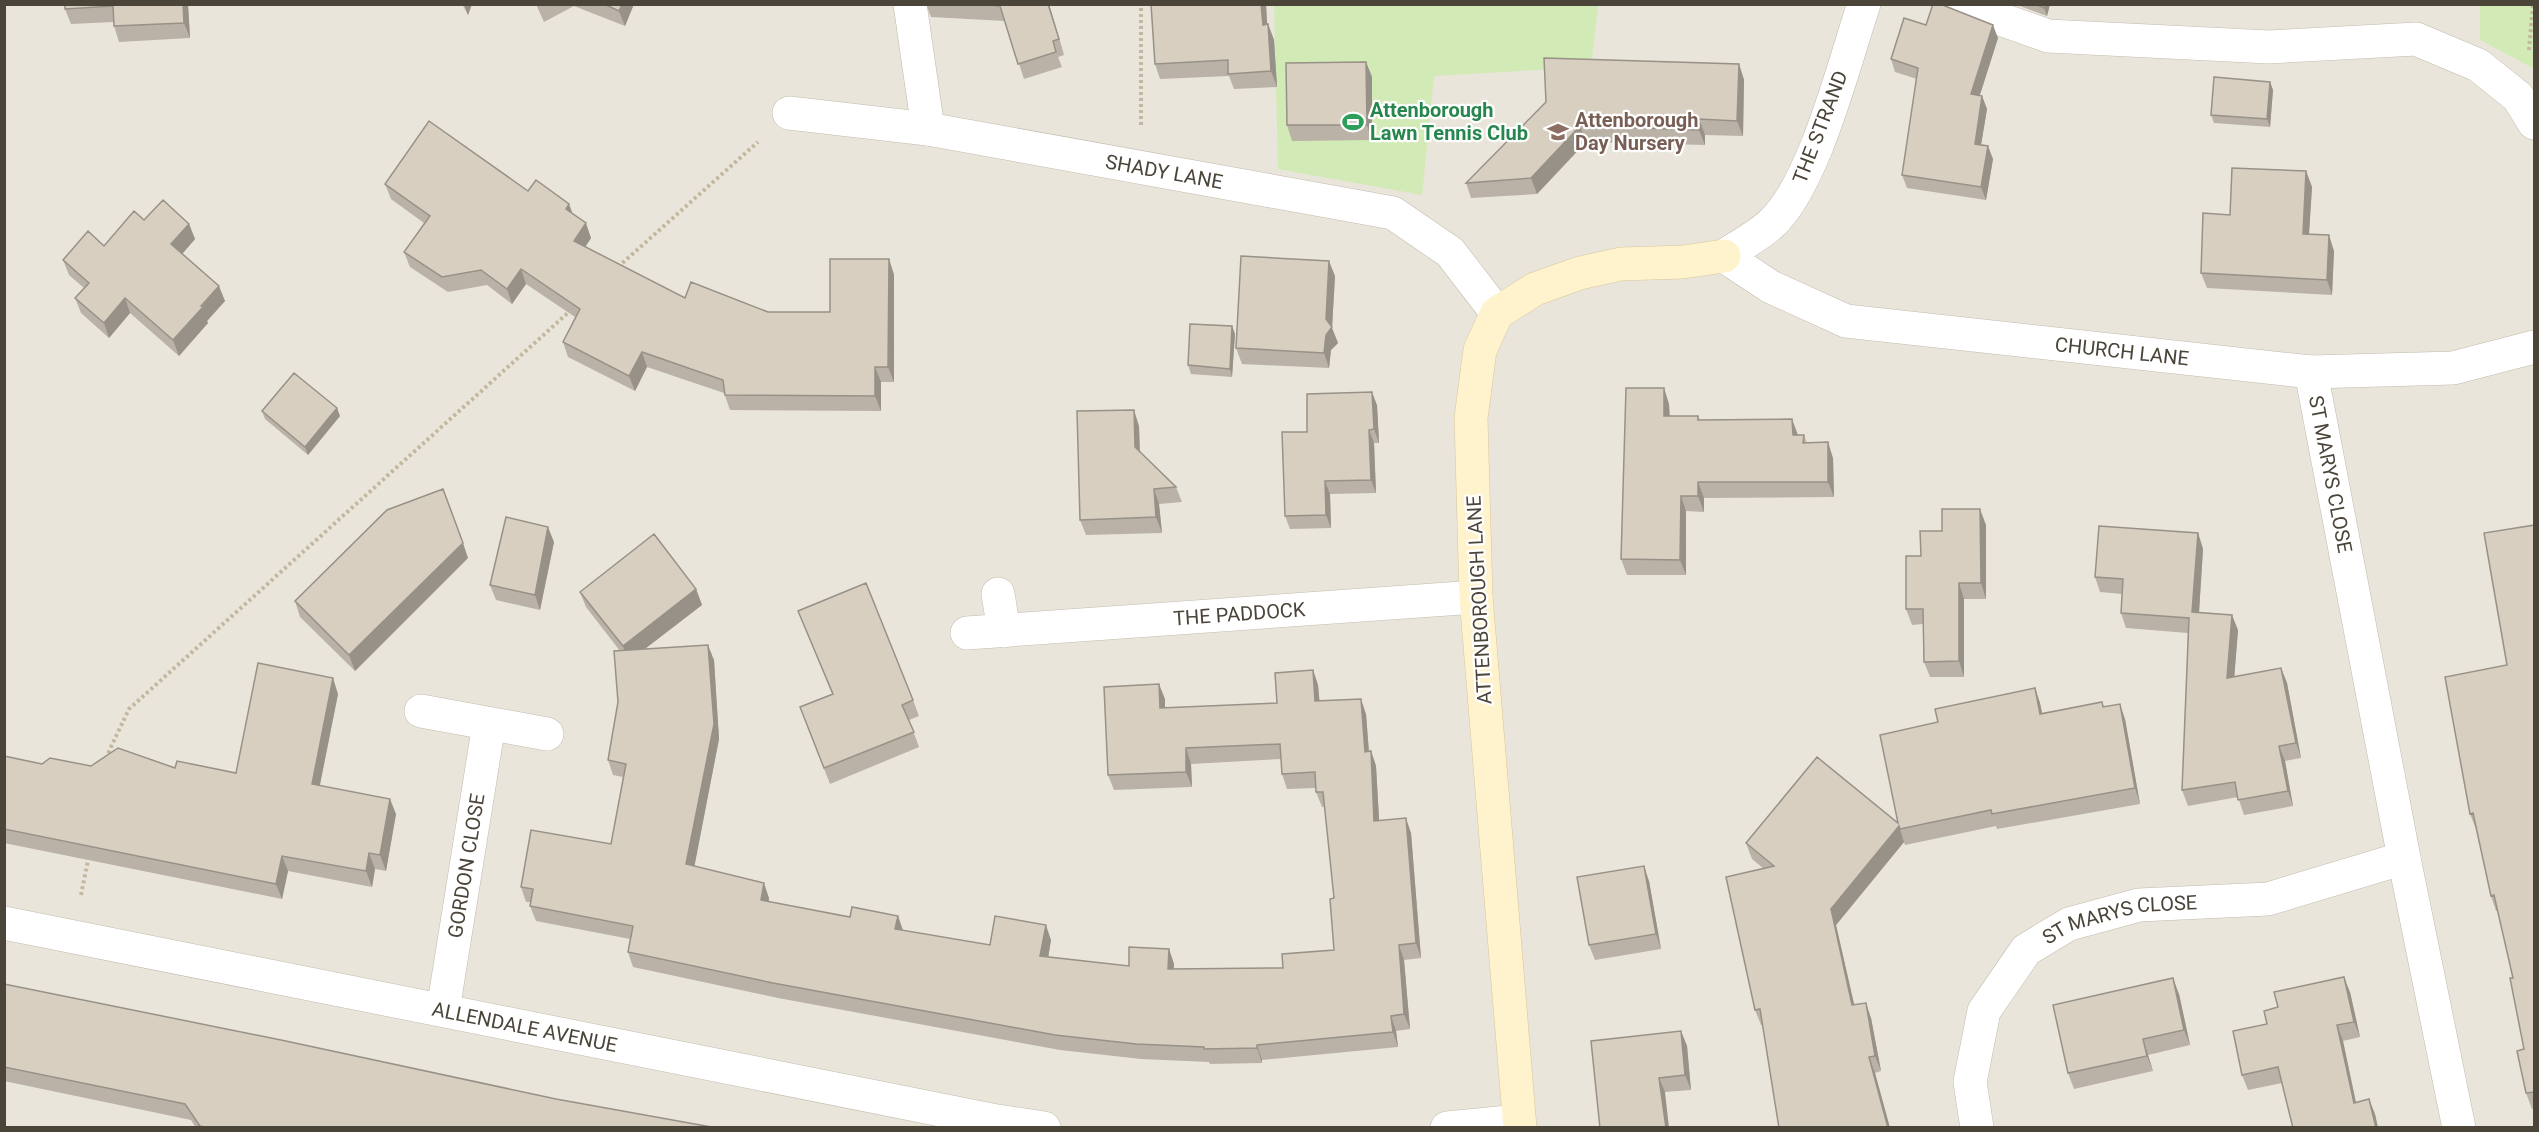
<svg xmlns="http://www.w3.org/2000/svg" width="2539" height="1132" font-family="Roboto,sans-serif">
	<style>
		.residential { fill: #eae5da }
		.green { fill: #d2eab5 }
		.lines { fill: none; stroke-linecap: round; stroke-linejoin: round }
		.street-casing { stroke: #c2bbae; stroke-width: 34 }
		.secondary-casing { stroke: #d6c79b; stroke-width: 34 }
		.path { stroke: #c4b79f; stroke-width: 4; stroke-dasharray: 3 3; stroke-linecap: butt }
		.street { stroke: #fff; stroke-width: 33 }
		.secondary { stroke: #fff3cd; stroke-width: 33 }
		.wall { fill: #bab2a6 }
		.shaded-wall { fill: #979187 }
		.building { fill: #d8cfc1; stroke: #979187; stroke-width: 1.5 }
		.labels { text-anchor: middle; stroke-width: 4.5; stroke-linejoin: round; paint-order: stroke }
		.leisure-label { font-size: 20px; font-weight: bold; fill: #27864d; stroke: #fff; text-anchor: start }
		.education-label { font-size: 20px; font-weight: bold; fill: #785e54; stroke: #fff; text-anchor: start }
		.street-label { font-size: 20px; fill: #4b4439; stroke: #fff }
	</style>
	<rect width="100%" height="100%" fill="#f6f3ec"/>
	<path class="residential" d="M2480,4V40L2534,69V1127L5,1128V5Z"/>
	<path class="green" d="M1274,5H1598L1591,67L1434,76L1422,195L1278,169Z
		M2480,5H2534V69L2480,40Z"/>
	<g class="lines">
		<defs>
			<g id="street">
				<path d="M910,4L928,129"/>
				<path id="s1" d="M1864,4C1844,63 1814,186 1770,225C1756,237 1739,246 1724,256L1771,287L1846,321L2311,372L2453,368L2534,347"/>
				<path d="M1958,4L2048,36L2269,47L2416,39L2478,65L2518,97L2534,123"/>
				<path id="s2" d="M789,113L928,129L1393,213L1450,252L1497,313"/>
				<path id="s3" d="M2311,372L2404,858L2459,1128"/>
				<path d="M998,594L1004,631"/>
				<path id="s4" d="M967,633L1476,597"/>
				<path d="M421,711L547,734"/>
				<path id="s5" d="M4,923L991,1120L1044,1128"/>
				<path id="s6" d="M443,1010L489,724"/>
				<path d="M1447,1128L1519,1121"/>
				<path id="s7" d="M1977,1128L1970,1082L1984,1011L2026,950L2069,924L2139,905L2268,899L2404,858"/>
			</g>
			<path id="secondary" d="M1520,1128L1476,597L1471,418L1480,350L1497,313L1535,289L1580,273L1621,264L1683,262L1724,256"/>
		</defs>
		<use href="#street" class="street-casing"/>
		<use href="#secondary" class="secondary-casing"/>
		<path class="path" d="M2529,50L2533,4
			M1141,125V4
			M618,267L758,142
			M107,759L109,751L129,709L570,311
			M81,895L89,855"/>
		<use href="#street" class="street"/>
		<use href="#secondary" class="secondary"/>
	</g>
	<path class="wall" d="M65,4H188L190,38L119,42L114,26V22L71,24L65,9Z
		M462,4H472L468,15Z
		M536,4H634L625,26L574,6L544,22Z
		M926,4H1049L1064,55L1058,57L1062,67L1024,79L1005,21L931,17Z
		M1151,4H1266L1267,24H1268L1274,40L1277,87L1234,89L1229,76L1160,79L1155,64Z
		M2015,4H2050L2047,16Z
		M1926,25L1998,38L1980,95L1982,96L1987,109L1981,145L1993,159L1986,200L1907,188L1902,175L1917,79L1895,72L1891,59Z
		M1366,62L1372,77V140L1292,141L1287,125Z
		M1739,64L1744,80L1743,136L1705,135V145L1586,142L1537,194L1471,198L1466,183L1546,102Z
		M2270,82L2273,90L2270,127L2214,123L2211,115Z
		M2306,171L2312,187L2309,234L2334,251L2332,295L2207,288L2201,273L2230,215Z
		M385,184L528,191L572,214L591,238L585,247L685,298L768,312H830L889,259L894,275V382H881V411L730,410L724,393L647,367L635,391L568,357L563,342L575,317L526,284L512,304L487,285L448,292L410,267L404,252L424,223L391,199Z
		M144,220L189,224L195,239L182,254L225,301L207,321L208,323L179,356L130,313L109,338L81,313L75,298L84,288L69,275L63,260L104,246Z
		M1335,276L1332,328L1338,343L1331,350L1329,368L1242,364L1236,348Z
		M1232,326L1235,334L1232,377L1191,374L1188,365Z
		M1669,404L1670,416H1698L1700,420L1798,435H1804L1807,443L1833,458L1834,497L1704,498V512L1686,511V575H1627L1621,559Z
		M1377,405L1379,443H1374L1376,493L1330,494L1331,528L1290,529L1285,516L1307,432Z
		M262,411L340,416L308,455L265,419Z
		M1139,426L1140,452L1176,487L1182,502L1159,504L1162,533L1086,535L1080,520Z
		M1986,525V599H1964V677H1930L1924,662L1923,624L1912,625L1906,609L1921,556L1942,531Z
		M2535,525V1108L2532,1109L2526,1093L2524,1049L2513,978L2498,911H2496L2491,896L2476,829L2470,814L2507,665Z
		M2198,533L2203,549L2199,613L2238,630L2234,677L2281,668L2287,683L2301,758L2285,761L2293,806L2244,815L2238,797L2188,806L2182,790L2188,633L2126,628L2121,613L2122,594L2100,592L2095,577Z
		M554,542L540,610L496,600L490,585Z
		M468,558L355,671L300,617L295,601Z
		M696,589L702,605L644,649L714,660L719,739L694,866L769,898V902L850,917L898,916L903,930L990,945L1051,940L1048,957L1129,966L1169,949L1174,964V969L1283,968L1334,950V898L1325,807H1322L1316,792V788L1287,789L1282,774L1281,759L1191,764L1192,787L1114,790L1108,775L1165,699V708L1277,703L1313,670L1318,685L1319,701L1366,714L1369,751H1371L1376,766L1379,820L1411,833L1421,958L1404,960L1410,1029L1396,1031L1398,1047L1262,1060V1063L1210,1064L1209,1062L1141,1059L1060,1050L778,998L633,967L628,952L630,939L536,921L530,906L531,902H526L521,887L611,844L623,777L613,775L608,760L618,702L620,651L586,607L580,592Z
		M798,611L913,700L919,716L909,720L919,747L830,784L800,707L832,694Z
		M2035,688L2040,703L2042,713L2102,702L2104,707L2125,719L2140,804L1997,829L1996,826L1905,845L1904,842L1836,925L1854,1005L1871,1018L1881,1071L1875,1073L1890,1128H1779L1763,1025H1761L1755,1010L1764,869L1752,859L1746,843L1898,823L1938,722Z
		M338,694L320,785L396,814L386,871L375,869L372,887L288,871L282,899L4,843V756L42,764L91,766L175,768L236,773Z
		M1649,881L1661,949L1595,960L1589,945Z
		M4,984L556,1099L717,1128H196L191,1120L4,1081Z
		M2350,992L2360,1037L2343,1041L2356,1102L2375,1114L2378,1128H2293L2282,1083L2248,1090L2242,1075L2267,1024L2278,1007Z
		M2179,994L2190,1045L2148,1055L2153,1071L2074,1089L2068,1073Z
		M1681,1031L1687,1046L1691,1090L1665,1092L1600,1128Z"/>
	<path class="shaded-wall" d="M183,4H188L190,38L184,23Z
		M464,4H472L468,15Z
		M622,4H634L625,26L619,11Z
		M1048,4H1049L1064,55L1059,39Z
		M1261,4H1266L1268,40L1263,25Z
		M2045,4H2050L2047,16L2044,8Z
		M1268,24L1274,40L1277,87L1271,71Z
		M1993,25L1998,38L1976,107L1971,94Z
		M1366,62L1372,77V140L1367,125Z
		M1739,64L1744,80L1743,136L1737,121Z
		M2270,82L2273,90L2270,127L2267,119Z
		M1982,96L1987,109L1979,157L1975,144Z
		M1699,119L1705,135V145L1699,130Z
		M1580,126L1586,142L1537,194L1531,178Z
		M1988,146L1993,159L1986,200L1981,187Z
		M2306,171L2312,187L2308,249L2303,234Z
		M569,204L575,220L566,209Z
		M586,223L591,238L579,256L574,241Z
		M189,224L195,239L177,260L171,244Z
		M2329,235L2334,251L2332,295L2327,280Z
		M889,259L894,275V382L888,367Z
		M1329,261L1335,276L1332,328L1338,343L1331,350L1329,368L1324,353Z
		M521,269L526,284L512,304L507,289Z
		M219,286L225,301L207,321L208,323L179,356L173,340Z
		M125,298L130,313L109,338L104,323Z
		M1232,326L1235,334L1232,377L1230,369Z
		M642,352L647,367L635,391L629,376Z
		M875,367L881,382V411L875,396Z
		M1664,388L1669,404L1670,431L1664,416Z
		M1372,392L1377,405L1379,443L1374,429Z
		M337,408L340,416L308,455L305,447Z
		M1134,410L1139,426L1140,462L1135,447Z
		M1792,419L1798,435H1793Z
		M1369,430L1374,443L1376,493L1371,480Z
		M1828,442L1833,458L1834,497L1828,482Z
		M1325,481L1330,494L1331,528L1326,515Z
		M1698,482L1704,498V512L1698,496Z
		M1154,489L1159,504L1162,533L1156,517Z
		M1681,496L1686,511V575L1680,560Z
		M1980,509L1986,525V599L1981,583Z
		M548,527L554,542L540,610L535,595Z
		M2198,533L2203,549L2198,628L2192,612Z
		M463,543L468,558L355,671L349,655Z
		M1959,583L1964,599V677L1959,661Z
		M696,589L702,605L628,662L623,646Z
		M2232,615L2238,630L2233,694L2227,678Z
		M708,645L714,660L719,739L692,879L686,864Z
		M2281,668L2287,683L2301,758L2296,743Z
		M1313,670L1318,685L1321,716L1315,701Z
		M333,678L338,694L317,799L312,784Z
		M1159,684L1165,699V723L1160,708Z
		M2035,688L2040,703L2045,729L2040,714Z
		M1361,699L1366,714L1370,767L1365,752Z
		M2120,704L2125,719L2140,804L2135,788Z
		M2279,746L2285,761L2293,806L2288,791Z
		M1186,748L1191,764L1192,787L1186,772Z
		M1371,751L1376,766L1380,836L1374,821Z
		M390,799L396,814L386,871L380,855Z
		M1406,818L1411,833L1421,958L1416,943Z
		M1899,826L1904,842L1836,925L1858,1021L1852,1005L1831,909Z
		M369,853L375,869L372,887L366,871Z
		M282,856L288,871L282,899L276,884Z
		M1644,866L1649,881L1661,949L1656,934Z
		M764,883L769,898L766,915L761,900Z
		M898,916L903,931L895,929Z
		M1046,925L1051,940L1046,971L1040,956Z
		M1399,945L1404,960L1410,1029L1404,1014Z
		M1169,949L1174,964L1173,984L1168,969Z
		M2344,977L2350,992L2360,1037L2354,1022Z
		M2173,978L2179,994L2190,1045L2184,1030Z
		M1866,1003L1871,1018L1881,1071L1875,1056Z
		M1391,1016L1396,1031L1398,1047L1393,1032Z
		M2337,1025L2343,1041L2359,1118L2354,1103Z
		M1681,1031L1687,1046L1691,1090L1685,1075Z
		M2143,1039L2153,1071L2147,1056Z
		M1257,1045L1262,1060V1063L1257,1048Z
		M1869,1057L1875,1073L1890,1128H1888Z
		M1659,1078L1665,1092L1669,1128H1666Z
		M2369,1099L2375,1114L2378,1128H2376Z"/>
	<path class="building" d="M65,4H183L184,23L114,26L113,6L65,9Z
		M604,4H622L619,11Z
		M978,4H1048L1059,39L1053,41L1056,52L1018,64L1000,6Z
		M1151,4H1261L1263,25L1268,24L1271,71L1228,74V60L1155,64Z
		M1933,4H1940L1993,25L1971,94L1982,96L1975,144L1988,146L1981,187L1902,175L1918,68L1891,59L1904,18L1926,25Z
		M2035,4H2045L2044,8Z
		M1544,58L1739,64L1737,121L1699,119V130L1580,126L1531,178L1466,183L1546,102Z
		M1366,62L1367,125H1287L1286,63Z
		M2214,77L2270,82L2267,119L2211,115Z
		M429,121L528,191L536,180L569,204L566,209L586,223L574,241L685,298L691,282L768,312H830V259H889L888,367H875V396L725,395L723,380L642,352L629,376L563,342L580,309L521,269L507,289L481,270L442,277L404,252L430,216L385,184Z
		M2232,168L2306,171L2303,234L2329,235L2327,280L2201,273L2203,213L2230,215Z
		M163,200L189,224L171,244L219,286L201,306L203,307L173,340L125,298L104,323L75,298L89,283L63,260L88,231L104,246L134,211L144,220Z
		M1241,256L1329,261L1326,319L1332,327L1326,335L1324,353L1236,348Z
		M1190,324L1232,326L1230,369L1188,365Z
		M294,373L337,408L305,447L262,411Z
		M1626,388H1664V416H1698V420L1792,419L1793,435H1804L1803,443L1828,442V482H1698V496H1681L1680,560L1621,559Z
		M1372,392L1374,429L1369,430L1371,480L1325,481L1326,515L1285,516L1282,432H1307V394Z
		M1134,410L1135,447L1176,487L1154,489L1156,517L1080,520L1077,411Z
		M443,489L463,543L349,655L295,601L387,510Z
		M1942,509H1980L1981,583H1959V661L1924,662L1923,609H1906V556H1921L1920,531H1942Z
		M506,517L548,527L535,595L490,585Z
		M2535,525V1092L2526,1093L2517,1051L2524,1049L2510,978H2513L2494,895L2491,896L2473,813L2470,814L2445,677L2507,665L2484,533Z
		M2099,526L2198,533L2192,612L2232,615L2227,678L2281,668L2296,743L2279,746L2288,791L2238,800L2235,782L2182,790L2189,618L2121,613L2123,579L2095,577Z
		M654,534L696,589L623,646L580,592Z
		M866,583L913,700L902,705L914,732L824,768L800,707L833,694L798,611Z
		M708,645L714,724L686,864L764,883L761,900L850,917L852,907L898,916L895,929L990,945L995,916L1046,925L1040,956L1129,966V947L1169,949L1168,969L1283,968L1282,954L1334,950L1330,899L1334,898L1323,792H1316L1315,772L1282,774L1280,744L1186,748V772L1108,775L1104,687L1159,684L1160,708L1277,703L1275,673L1313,670L1315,701L1361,699L1365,752L1371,751L1374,821L1406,818L1416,943L1399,945L1404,1014L1391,1016L1393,1032L1257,1045V1048L1204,1049V1047L1136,1044L1055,1035L773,983L628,952L633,926L530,906L533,889L521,887L531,830L611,844L626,764L608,760L618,702L614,651Z
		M258,663L333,678L312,784L390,799L380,855L369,853L366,871L282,856L276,884L4,829V756L42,764L50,758L91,766L118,748L175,768L177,761L236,773Z
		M2035,688L2040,714L2102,702L2103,707L2120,704L2135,788L1992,814L1991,810L1900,829L1899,826L1831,909L1852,1005L1866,1003L1875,1056L1869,1057L1888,1128H1779L1760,1009L1755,1010L1726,877L1774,866L1746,843L1817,757L1898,823L1880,735L1938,722L1935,709Z
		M1644,866L1656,934L1589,945L1577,877Z
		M2344,977L2354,1022L2337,1025L2354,1103L2369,1099L2376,1128H2293L2278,1067L2242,1075L2233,1031L2267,1024L2264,1011L2278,1007L2274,992Z
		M2173,978L2184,1030L2143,1039L2147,1056L2068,1073L2053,1005Z
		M4,984L281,1040L556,1099L717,1128H208L200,1126L185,1104L4,1067Z
		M1681,1031L1685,1075L1659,1078L1666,1128H1600L1591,1041Z"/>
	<defs>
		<symbol id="stadium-bare" viewBox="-9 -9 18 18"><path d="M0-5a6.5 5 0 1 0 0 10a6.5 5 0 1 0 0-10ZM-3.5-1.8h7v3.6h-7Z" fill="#2e9e5b" stroke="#fff" stroke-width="2.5" paint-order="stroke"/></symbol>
		<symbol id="school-bare" viewBox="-9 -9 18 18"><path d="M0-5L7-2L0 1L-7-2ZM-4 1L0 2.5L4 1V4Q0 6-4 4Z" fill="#8d6e63" stroke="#fff" stroke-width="2.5" paint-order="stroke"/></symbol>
	</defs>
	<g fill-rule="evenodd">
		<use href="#stadium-bare" x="1338" y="107" width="30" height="30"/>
		<use href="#school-bare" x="1543" y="117" width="30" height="30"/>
	</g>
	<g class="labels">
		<g class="leisure-label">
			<text x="1370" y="117">Attenborough<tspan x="1370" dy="23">Lawn Tennis Club</tspan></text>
		</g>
		<g class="education-label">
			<text x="1575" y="127">Attenborough<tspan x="1575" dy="23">Day Nursery</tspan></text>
		</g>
		<g class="street-label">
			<text transform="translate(1820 127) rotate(-69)" y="7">THE STRAND</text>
			<text dy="7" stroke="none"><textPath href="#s2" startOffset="380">SHADY LANE</textPath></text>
			<text dy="7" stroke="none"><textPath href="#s1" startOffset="714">CHURCH LANE</textPath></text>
			<text dy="7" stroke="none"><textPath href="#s3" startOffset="104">ST MARYS CLOSE</textPath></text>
			<text transform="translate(1479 600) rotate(-93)" y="7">ATTENBOROUGH LANE</text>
			<text dy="7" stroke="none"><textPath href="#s4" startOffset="273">THE PADDOCK</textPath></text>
			<text dy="7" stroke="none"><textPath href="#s6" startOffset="146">GORDON CLOSE</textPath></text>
			<text dy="7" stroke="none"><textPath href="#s7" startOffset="294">ST MARYS CLOSE</textPath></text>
			<text dy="7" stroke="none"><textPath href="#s5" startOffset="531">ALLENDALE AVENUE</textPath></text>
		</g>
	</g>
	<rect width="2539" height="1132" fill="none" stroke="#4b4439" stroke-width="12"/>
</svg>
